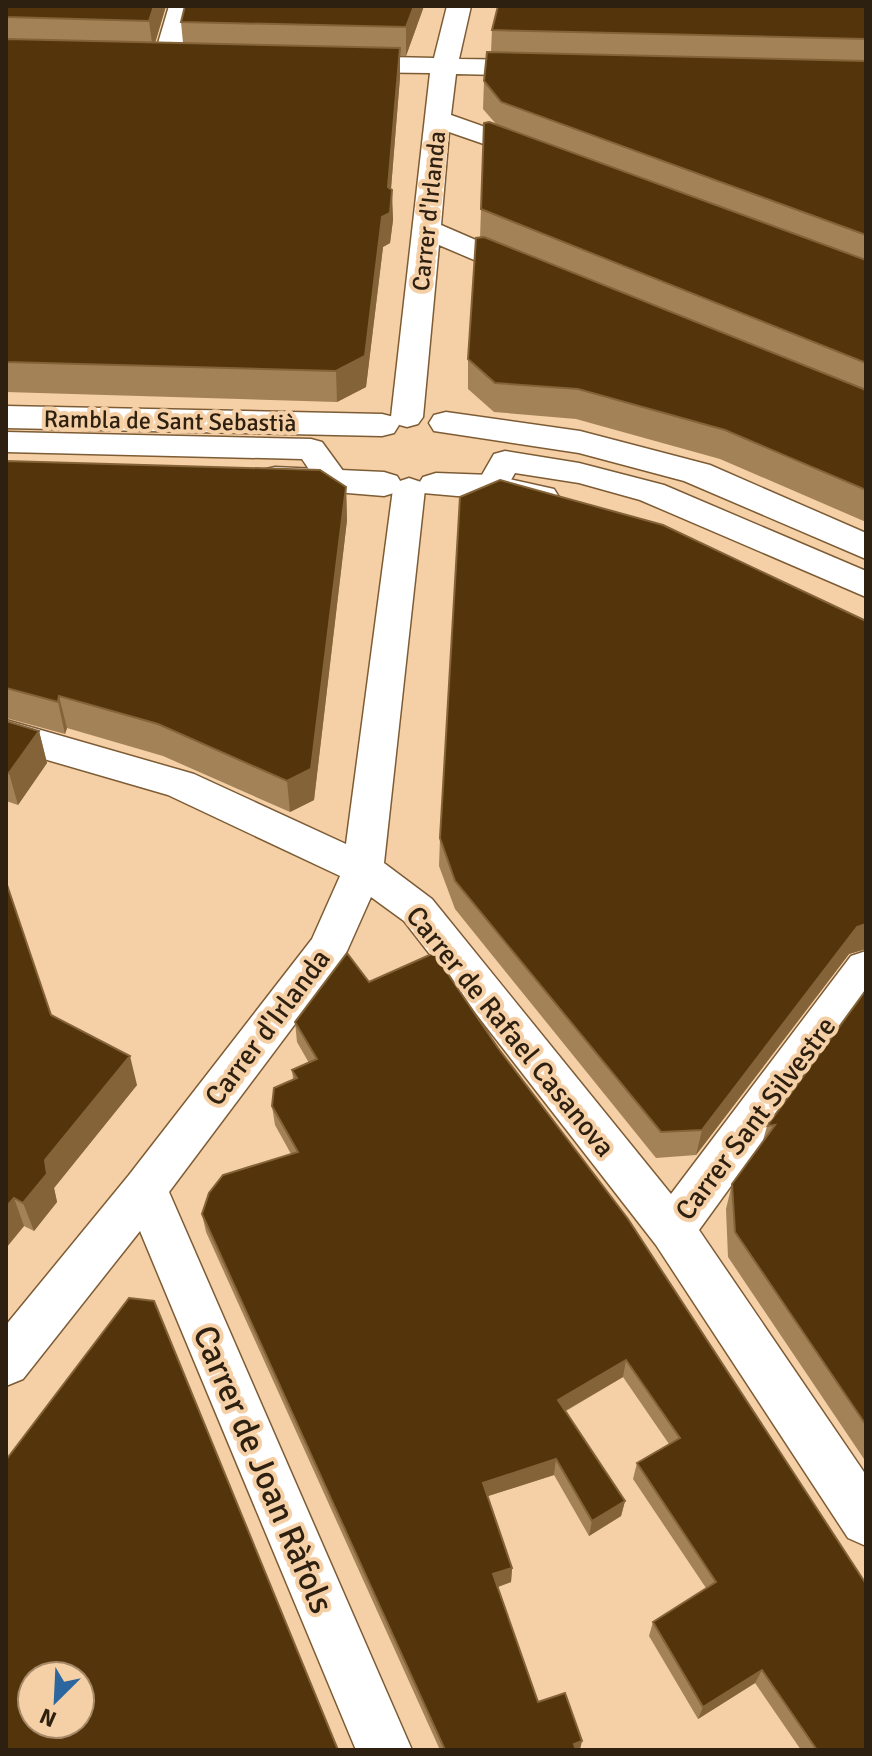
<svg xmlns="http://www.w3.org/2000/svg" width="872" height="1756" font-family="Signika,sans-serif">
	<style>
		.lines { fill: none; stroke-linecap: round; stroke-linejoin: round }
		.street-casing { stroke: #7d5c35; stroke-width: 3 }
		.secondary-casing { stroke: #7d5c35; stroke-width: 3 }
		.street { fill: #fff; fill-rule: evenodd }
		.secondary { fill: #fff; fill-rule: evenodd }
		.wall { fill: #a48258 }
		.shaded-wall { fill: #846339 }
		.building { fill: #54350b; stroke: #846339; stroke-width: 2; fill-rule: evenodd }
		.labels { text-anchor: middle; stroke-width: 8; stroke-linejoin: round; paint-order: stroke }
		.far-street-label { font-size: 24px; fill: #2e2010; stroke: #f5cfa5 }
		.street-label { font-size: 28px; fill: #2e2010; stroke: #f5cfa5 }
		.near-street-label { font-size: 34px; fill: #2e2010; stroke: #f5cfa5 }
	</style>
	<rect width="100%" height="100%" fill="#f5cfa5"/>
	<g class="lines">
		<defs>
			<path id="street" d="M169,6H193L179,60L166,68L153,60Z
				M447,6H471L459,59L538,60L551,68L538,76L456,74L451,115L542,147L546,153L542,159L533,161L449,132L441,225L534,265L538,271L534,277H514L439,245L423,417L418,424L407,427L396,424L391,417L430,73L346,72L333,64L346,56L434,58Z
				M6,432L311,439L322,442L349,479L345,486C321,493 314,476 302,459L6,452Z
				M505,451L579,463L664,485L866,571V597L640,500L579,483L515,473L503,494L491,497L479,494L475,487L494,454Z
				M409,478L421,482L425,489L384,863L432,899L671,1194L851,956L866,951V1000L699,1230L866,1475V1546L848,1538L656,1245L404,921L371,897L343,960L169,1192L412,1750H356L140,1231L23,1379L6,1386V1325L129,1175L312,939L340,876L168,795L6,748V720L194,774L346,844L393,489L397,482Z"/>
			<path id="secondary" d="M6,406L382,414L394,417L399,425L394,433L382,436L6,428Z
				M446,412L580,431L710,465L866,533V559L684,481L579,453L434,431L429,423L434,415Z
				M275,467L384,472L397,476L402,484L397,492L384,496L262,486L257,478L262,470Z
				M436,473L491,475L554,489L559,497L554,505L541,509L491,499L423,493L418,485L423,477Z"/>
		</defs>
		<use href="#street" class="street-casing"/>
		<use href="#secondary" class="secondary-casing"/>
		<use href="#street" class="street"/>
		<use href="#secondary" class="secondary"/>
	</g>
	<path class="wall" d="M6,6H166L155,43H183L181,22L185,6H424L406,56H400V77L391,189L393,220L390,243L383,247L366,387L337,402L6,392Z
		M866,6V522L720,459L576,419L494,412L468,389V359L480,238L484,123L496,124L483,109L484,81L491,52L492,30Z
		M6,461L346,487L347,520L314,800L290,812L163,756L67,728L65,734L6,718Z
		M866,621V949L849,954L696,1155L656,1158L455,909L439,866L440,838Z
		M6,721L39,731L47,763L18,805L6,801Z
		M6,882L51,1015L137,1085L54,1188L57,1202L34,1231L24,1226L6,1248Z
		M434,953L866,1750H801L755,1683L698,1719L649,1636L653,1622L706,1588L633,1479L637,1463L669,1444L623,1377L566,1411L625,1501L621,1516L589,1536L554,1475L488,1496L512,1568L511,1582L498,1587L538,1702L580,1750H440L206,1232L202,1214L291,1154L275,1125L272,1106L293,1079L292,1070L309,1063L297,1042L295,1022L369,982Z
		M866,990V1462L728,1257L726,1209L732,1184L762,1144L767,1126Z"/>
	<path class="shaded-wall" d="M154,6H166L153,50L149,21Z
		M414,6H424L406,56V27Z
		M400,48V77L389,213L392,190L393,220L390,243L383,247L366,387L337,402L336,371L382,217L388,187Z
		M346,487L347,520L314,800L290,812L287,781Z
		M59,696L67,728L65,734L58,702Z
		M39,731L47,763L18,805L9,773Z
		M866,924V949L849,954L696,1155L702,1130L857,927Z
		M130,1056L137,1085L54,1188L57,1202L34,1231L23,1203L45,1160Z
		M14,1198L24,1226L6,1248V1207Z
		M626,1360L623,1377L556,1416L558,1400Z
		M556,1459L554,1475L482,1498L483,1483Z
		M625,1501L621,1516L589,1536L592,1521Z
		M512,1568L511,1582L492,1589L493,1574Z
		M762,1670L755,1683L698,1719L703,1707Z
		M582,1741L580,1750H572L574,1744Z"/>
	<path class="building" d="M6,6H154L149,21L6,17Z
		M185,6H414L406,27L181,22Z
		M498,6H866V39L492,30Z
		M6,39L400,48L388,187L392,190L390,213L382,217L365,356L336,371L6,362Z
		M487,52L866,61V235L501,102L484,81Z
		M489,122L866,260V363L481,209L484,123Z
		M484,237L866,390V490L725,430L578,389L495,383L468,359L476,238Z
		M6,461L320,470L346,487L311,769L287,781L158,724L59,696L58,702L6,688Z
		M500,480L663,525L866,621V924L857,927L702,1130L661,1132L455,881L440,838L460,497Z
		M6,721L39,731L9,773L6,772Z
		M6,882L51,1015L130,1056L45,1160L47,1174L23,1203L14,1198L6,1207Z
		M347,953L369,982L434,953L498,1048L628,1219L866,1584V1750H817L762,1670L703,1707L653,1622L716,1582L637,1463L680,1438L626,1360L558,1400L625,1501L592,1521L556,1459L483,1483L512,1568L493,1574L538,1702L565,1693L582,1741L574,1744L576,1750H445L202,1214L209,1193L223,1175L298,1152L272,1106L274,1088L297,1078L292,1070L317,1059L295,1022Z
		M866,990V1425L735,1232L732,1184L775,1125L767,1126Z
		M129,1298L154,1301L338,1750H6V1460ZM32,1676H80V1724H32Z"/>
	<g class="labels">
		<g class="far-street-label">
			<text transform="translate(429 211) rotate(-84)" y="8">Carrer d'Irlanda</text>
			<text transform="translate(170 421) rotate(1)" y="8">Rambla de Sant Sebastià</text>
		</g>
		<g class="street-label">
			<text transform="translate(267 1027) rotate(-53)" y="10">Carrer d'Irlanda</text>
			<text transform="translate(511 1031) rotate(51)" y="10">Carrer de Rafael Casanova</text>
			<text transform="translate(755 1118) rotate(-53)" y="10">Carrer Sant Silvestre</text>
		</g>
		<g class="near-street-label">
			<text transform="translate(264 1469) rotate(67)" y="12">Carrer de Joan Ràfols</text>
		</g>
	</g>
	<rect width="872" height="1756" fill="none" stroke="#2e2010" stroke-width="16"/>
	<g transform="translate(56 1700) rotate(204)"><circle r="38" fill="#f5cfa5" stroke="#a58969" stroke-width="2"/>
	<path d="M0-6L14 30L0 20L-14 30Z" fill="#2b669e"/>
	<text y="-12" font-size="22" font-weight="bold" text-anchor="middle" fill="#2e2010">N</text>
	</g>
</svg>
